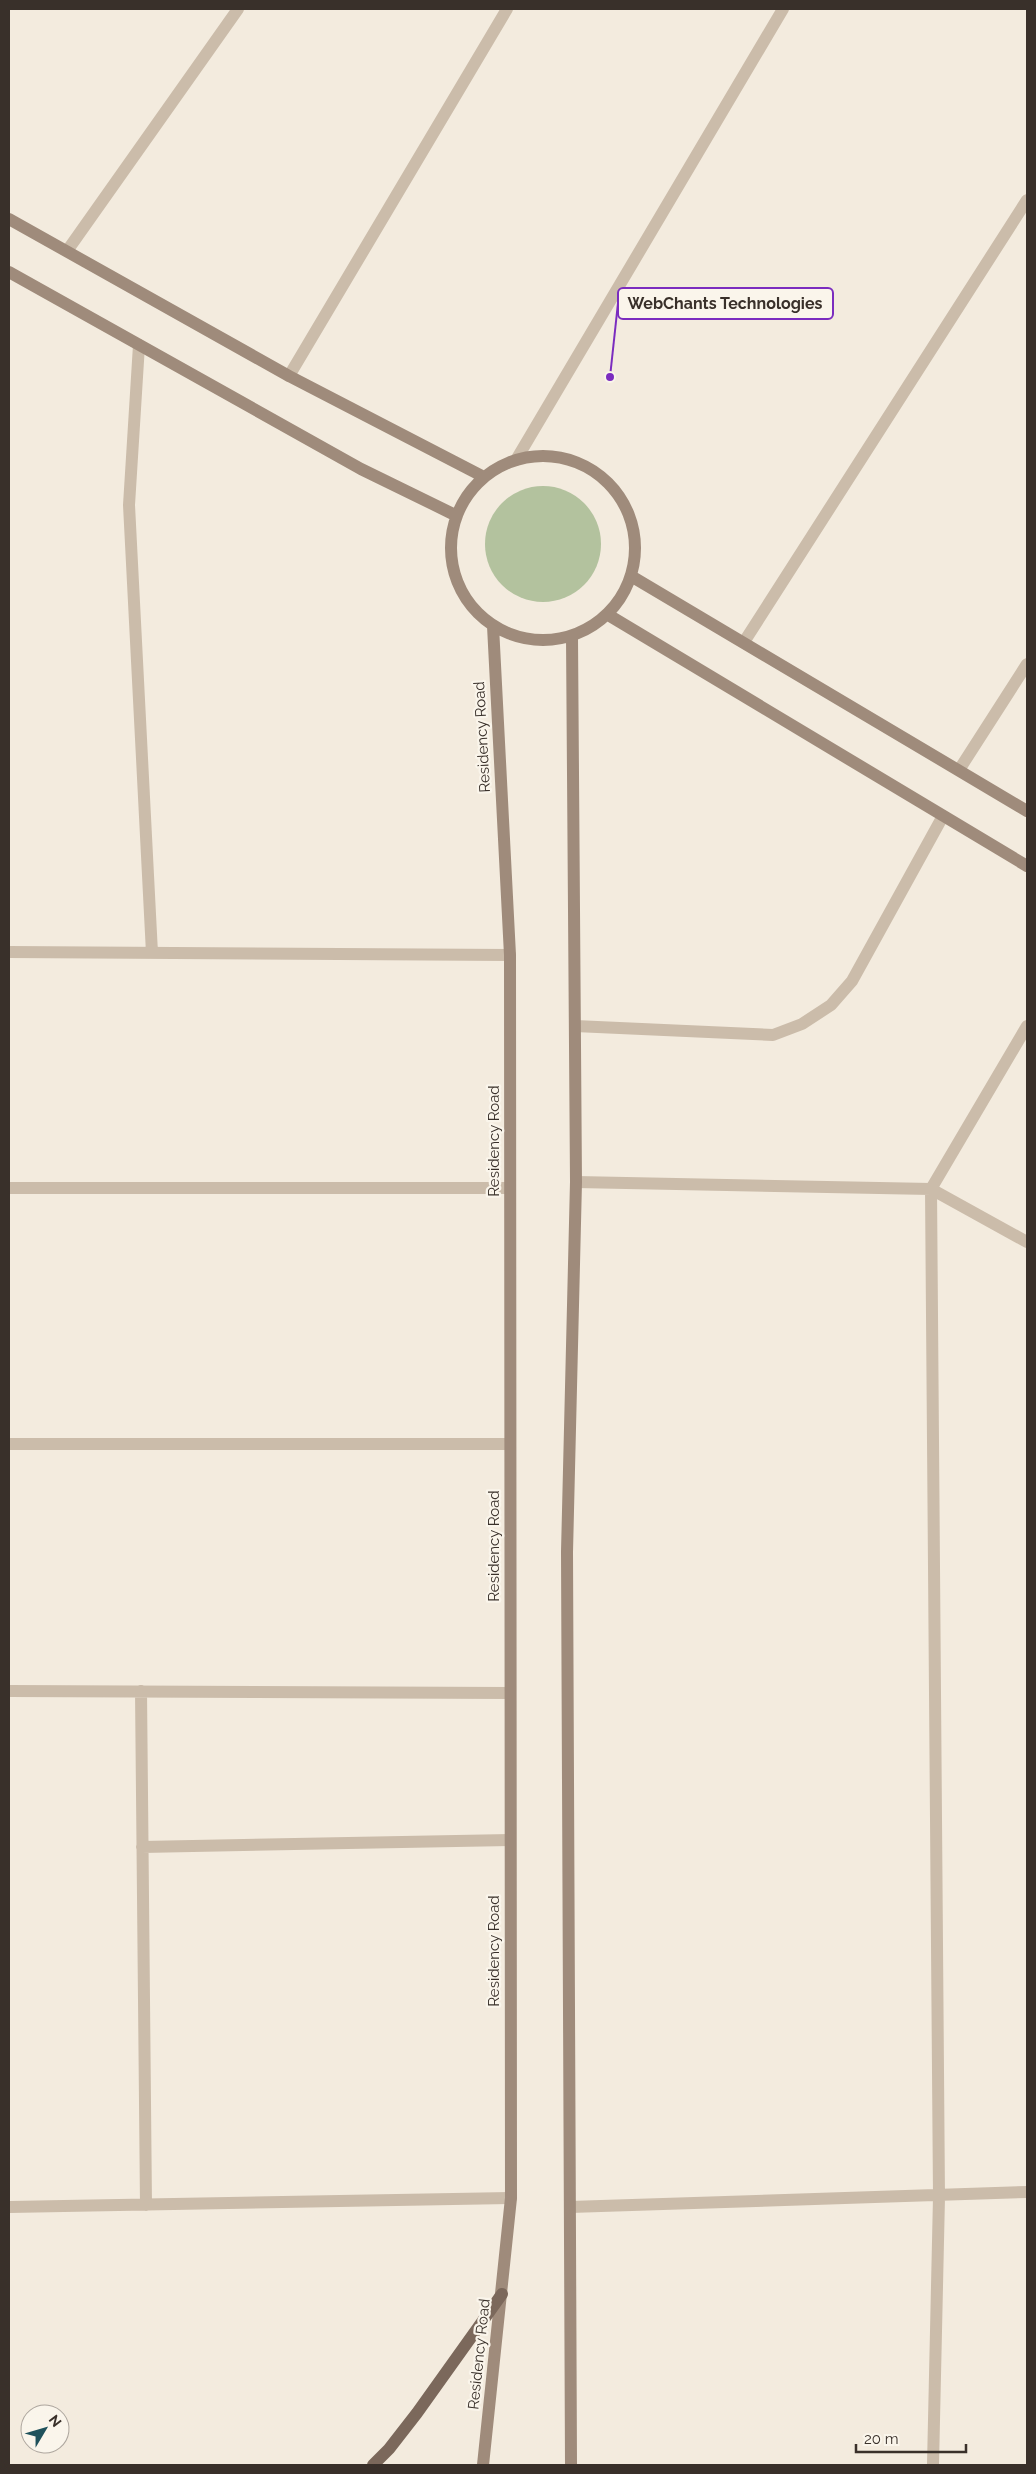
<svg xmlns="http://www.w3.org/2000/svg" width="1036" height="2474" font-family="Raleway,sans-serif">
	<style>
		.grass { fill: #b3c29e }
		.lines { fill: none; stroke-linecap: round; stroke-linejoin: round }
		.street { stroke: #cbbcaa; stroke-width: 12 }
		.secondary { stroke: #9f8b7b; stroke-width: 12 }
		.primary { stroke: #7b685b; stroke-width: 12 }
		.labels { text-anchor: middle; stroke-width: 4.5; stroke-linejoin: round; paint-order: stroke }
		.street-label { font-size: 15px; fill: #39302a; stroke: #faf5eb }
		.leader { fill: none; stroke: #7b2cbf; stroke-width: 2 }
		.callout-dot { fill: #7b2cbf; stroke: #faf5eb; stroke-width: 2 }
		.callout { fill: #faf5eb; stroke: #7b2cbf; stroke-width: 2 }
		.callout-label { font-size: 16px; text-anchor: middle; font-weight: bold; fill: #39302a }
	</style>
	<rect width="100%" height="100%" fill="#f3ebde"/>
	<path class="grass" d="M485 544a58 58 0 1 1 116 0a58 58 0 1 1-116 0Z"/>
	<g class="lines">
		<path class="street" d="M67,251L238,9
			M139,345L129,505L152,953
			M289,376L507,9
			M516,460L783,9
			M744,642L1027,200
			M959,770L1027,664
			M9,952L510,955
			M575,1026L773,1035L802,1024L831,1005L852,981L943,816
			M576,1182L931,1189L1027,1242
			M9,1188H510
			M9,1444H510
			M9,1691L510,1693
			M141,1691L146,2205
			M142,1847L510,1840
			M9,2207L511,2198
			M570,2207L1027,2192
			M933,2465L939,2197L931,1189L1027,1026"/>
		<path class="secondary" d="M9,219L289,376L484,477
			M9,272L361,469L455,515
			M451 548a92 92 0 1 1 184 0a92 92 0 1 1-184 0Z
			M631,576L1027,811
			M610,616L1027,866
			M483,2465L511,2198L510,955L493,626
			M571,2465L567,1552L576,1182L572,637"/>
		<path class="primary" d="M373,2465L389,2449L417,2413L502,2294"/>
	</g>
	<g class="labels">
		<g class="street-label">
			<text transform="translate(482 737) rotate(-93)" y="5">Residency Road</text>
			<text transform="translate(494 1141) rotate(-90)" y="5">Residency Road</text>
			<text transform="translate(494 1546) rotate(-90)" y="5">Residency Road</text>
			<text transform="translate(494 1951) rotate(-90)" y="5">Residency Road</text>
			<text transform="translate(479 2354) rotate(-84)" y="5">Residency Road</text>
		</g>
	</g>
	<path class="leader" d="M610 377L618 303"/>
	<circle class="callout-dot" cx="610" cy="377" r="5"/>
	<rect class="callout" x="618" y="288" width="215" height="31" rx="5"/>
	<g class="callout-label">
		<text x="725" y="309">WebChants Technologies</text>
	</g>
	<rect width="1036" height="2474" fill="none" stroke="#39302a" stroke-width="20"/>
	<g transform="translate(45 2429) rotate(52)"><circle r="24" fill="#faf5eb" stroke="#ada69e"/>
	<path d="M0-4L9 19L0 12L-9 19Z" fill="#1f515b"/>
	<text y="-8" font-size="14" font-weight="bold" text-anchor="middle" fill="#39302a">N</text>
	</g>
	<path d="M856 2444v8h110v-8" fill="none" stroke="#39302a" stroke-width="2.5"/>
	<text x="864" y="2444" font-size="15" fill="#39302a" stroke="#faf5eb" stroke-width="4" paint-order="stroke">20 m</text>
</svg>
